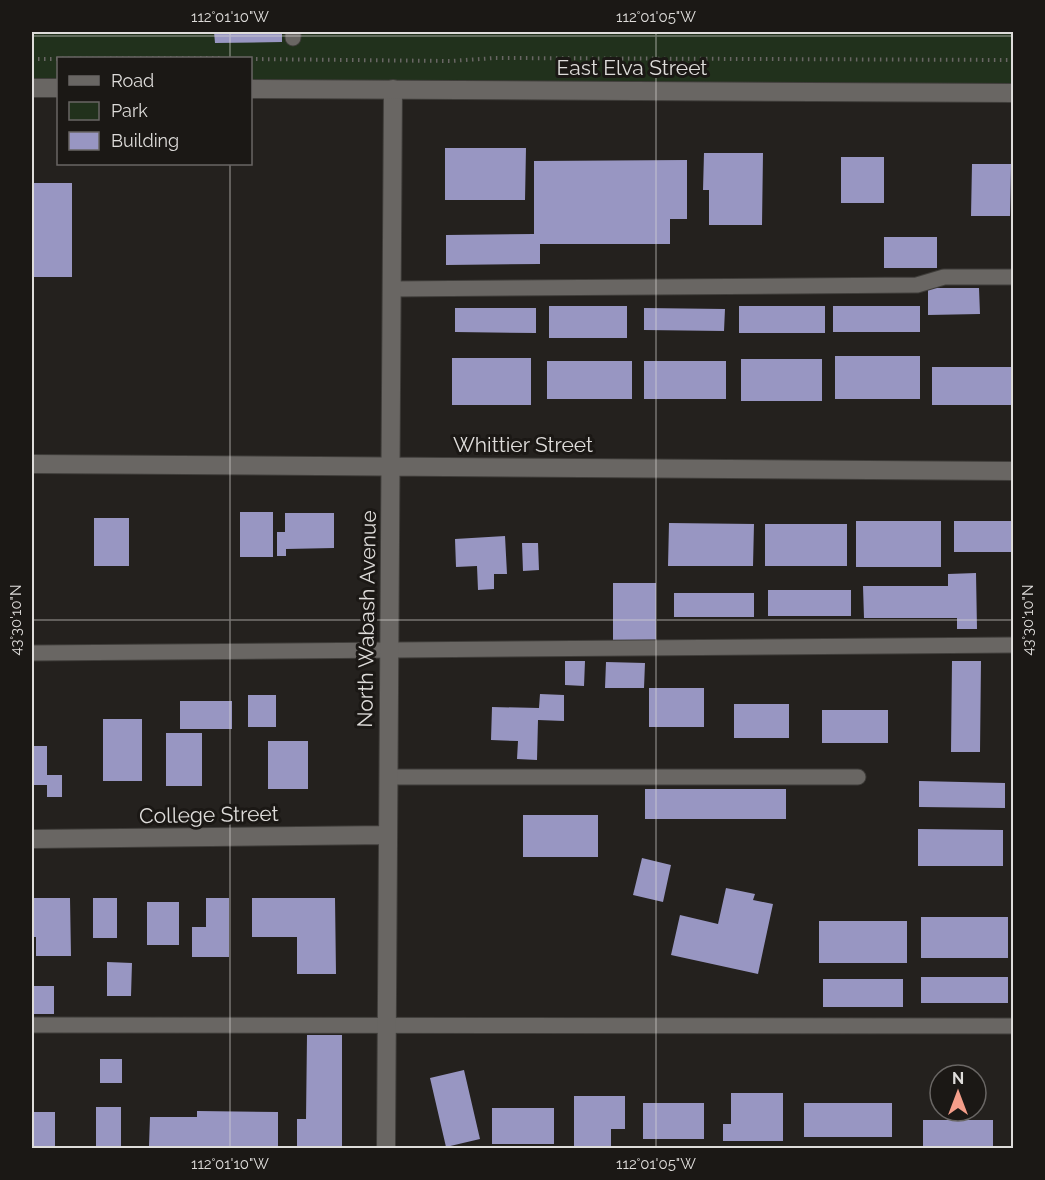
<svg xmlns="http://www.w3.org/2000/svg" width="1045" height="1180" font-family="Raleway,sans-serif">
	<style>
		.green { fill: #21311c }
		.building { fill: #9896c2 }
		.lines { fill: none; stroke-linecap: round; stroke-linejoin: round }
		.lane-casing { stroke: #3f3d3a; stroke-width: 17 }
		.street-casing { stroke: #3f3d3a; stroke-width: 20 }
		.secondary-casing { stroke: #3f3d3a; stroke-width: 20 }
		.path { stroke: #696664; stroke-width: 4; stroke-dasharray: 1.5 4.5; stroke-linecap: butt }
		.lane { stroke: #696663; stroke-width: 15 }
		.street { stroke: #696663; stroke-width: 18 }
		.secondary { stroke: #696663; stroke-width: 18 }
		.ticks { fill: none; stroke: #dedcda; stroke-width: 1.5; stroke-opacity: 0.45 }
		.labels { text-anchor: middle; stroke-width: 6; stroke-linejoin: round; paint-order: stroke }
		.street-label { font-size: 21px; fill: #dedcda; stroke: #1b1815 }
		.neatline { fill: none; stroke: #dedcda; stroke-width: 2 }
		.ticks-label { font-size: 15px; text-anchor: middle; fill: #dedcda }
	</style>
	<rect width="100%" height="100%" fill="#24211e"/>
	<path class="green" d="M32,32H1013V91L251,88L250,58H58V88L32,87Z"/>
	<path class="building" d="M214,32H282V42L215,43Z
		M445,148H526L525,200H445Z
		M704,153H763L762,225H709V190H703Z
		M841,157H884V203H841Z
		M687,160V219H670V244H540V264L446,265V235L534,234V161Z
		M972,164H1011L1010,216H971Z
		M32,183H72V277H32Z
		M884,237H937V268H884Z
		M928,288H979L980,314L928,315Z
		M549,306H627V338H549Z
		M739,306H825V333H739Z
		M833,306H920V332H833Z
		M455,308H536V333L455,332Z
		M644,308L725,309L724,331L644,330Z
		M835,356H920V399H835Z
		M452,358H531V405H452Z
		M741,359H822V401H741Z
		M547,361H632V399H547Z
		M644,361H726V399H644Z
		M932,367H1014L1013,405H932Z
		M240,512H273V557H240Z
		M285,513H334V548L286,549V556H277V532H285Z
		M94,518H129V566H94Z
		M856,521H941V567H856Z
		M954,521H1014V552H954Z
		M669,523L754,524L753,566H668Z
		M765,524H847V566H765Z
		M505,536L507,574H494V589L478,590L477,566L456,567L455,539Z
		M522,543H538L539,570L523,571Z
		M976,573L977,629H957V618H864L863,586H948V574Z
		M613,583H656V641H613Z
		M768,590H851V616H768Z
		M674,593H754V617H674Z
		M565,661H585L584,686L565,685Z
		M952,661H981L980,752H951Z
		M606,662L645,663L644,688H605Z
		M649,688H704V727H649Z
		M540,694L564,695V721L538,720L537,760L517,759L518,741L491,740L492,707L539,708Z
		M248,695H276V727H248Z
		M180,701H232V729H180Z
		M734,704H789V738H734Z
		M822,710H888V743H822Z
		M103,719H142V781H103Z
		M166,733H202V786H166Z
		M268,741H308V789H268Z
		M32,746H47V775H62V797H47V785H32Z
		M919,781L1005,783V808L919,807Z
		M645,789H786V819H645Z
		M523,815H598V857H523Z
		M918,829L1003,830V866H918Z
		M642,858L671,865L663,902L633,895Z
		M726,888L755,894L753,900L773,904L758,974L671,955L680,915L718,924Z
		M32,898H70L71,956H36V937H32Z
		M93,898H117V938H93Z
		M206,898H229V957H192V927H206Z
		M252,898H335L336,974H297V937H252Z
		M147,902H179V945H147Z
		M921,917H1008V958H921Z
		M819,921H907V963H819Z
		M107,962L132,963L131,996H107Z
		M921,977H1008V1003H921Z
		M823,979H903V1007H823Z
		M32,986H54V1014H32Z
		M307,1035H342V1148H297V1119H306Z
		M100,1059H122V1083H100Z
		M464,1070L480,1139L446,1147L430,1078Z
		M731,1093H783V1141H723V1124H731Z
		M574,1096H625V1129H611V1147H574Z
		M643,1103H704V1139H643Z
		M804,1103H892V1137H804Z
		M96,1107H121V1146H96Z
		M492,1108H554V1144H492Z
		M197,1111L278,1112V1147L149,1146L150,1117H197Z
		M32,1112H55V1148H32Z
		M923,1120H993V1148H923Z"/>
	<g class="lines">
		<defs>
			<path id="lane" d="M293,32V38
				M392,289L917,285L944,277H1014
				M32,653L1014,645
				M388,777H858
				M32,1025L1014,1026"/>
			<path id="street" d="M32,464L1014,471
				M32,839L387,835
				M386,1148L393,89"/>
			<path id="secondary" d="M32,88H58
				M250,89L1014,93"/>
		</defs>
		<use href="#lane" class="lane-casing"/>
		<use href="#street" class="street-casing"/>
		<use href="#secondary" class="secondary-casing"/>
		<path class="path" d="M32,59L224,58
			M250,59L450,61L495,58L1014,60"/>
		<use href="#lane" class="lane"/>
		<use href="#street" class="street"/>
		<use href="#secondary" class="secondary"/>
	</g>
	<path class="ticks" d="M230,32V58M656,32V1148M32,36H1014M230,164V1148M32,620H1014"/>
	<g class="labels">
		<g class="street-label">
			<text x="632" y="75">East Elva Street</text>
			<text x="523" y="452">Whittier Street</text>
			<text transform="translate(367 619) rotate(-89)" y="7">North Wabash Avenue</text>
			<text transform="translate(209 815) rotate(-1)" y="7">College Street</text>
		</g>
	</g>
	<rect width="1045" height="1180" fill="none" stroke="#1b1815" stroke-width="66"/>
	<rect x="57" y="57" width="195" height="108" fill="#1b1815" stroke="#696664" stroke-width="1.5"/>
	<rect x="69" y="76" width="30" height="9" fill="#696663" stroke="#696664" stroke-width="1.5"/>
	<text x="111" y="87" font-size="18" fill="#dedcda">Road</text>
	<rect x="69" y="102" width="30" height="18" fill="#21311c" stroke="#696664" stroke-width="1.5"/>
	<text x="111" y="117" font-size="18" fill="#dedcda">Park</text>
	<rect x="69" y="132" width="30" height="18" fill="#9896c2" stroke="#696664" stroke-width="1.5"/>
	<text x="111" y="147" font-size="18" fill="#dedcda">Building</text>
	<g transform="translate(958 1093)"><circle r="28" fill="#1b1815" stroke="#696664" stroke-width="1.5"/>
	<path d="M0-4.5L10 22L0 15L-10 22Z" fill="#f49e8a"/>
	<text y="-9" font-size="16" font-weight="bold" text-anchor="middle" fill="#dedcda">N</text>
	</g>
	<rect x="33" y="33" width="979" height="1114" class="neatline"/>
	<g class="ticks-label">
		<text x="230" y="22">112°01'10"W</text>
		<text x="656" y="22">112°01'05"W</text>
		<text transform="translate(16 620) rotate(-90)" y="5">43°30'10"N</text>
		<text transform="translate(1028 620) rotate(-90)" y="5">43°30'10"N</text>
		<text x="230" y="1169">112°01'10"W</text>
		<text x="656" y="1169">112°01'05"W</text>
	</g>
</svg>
